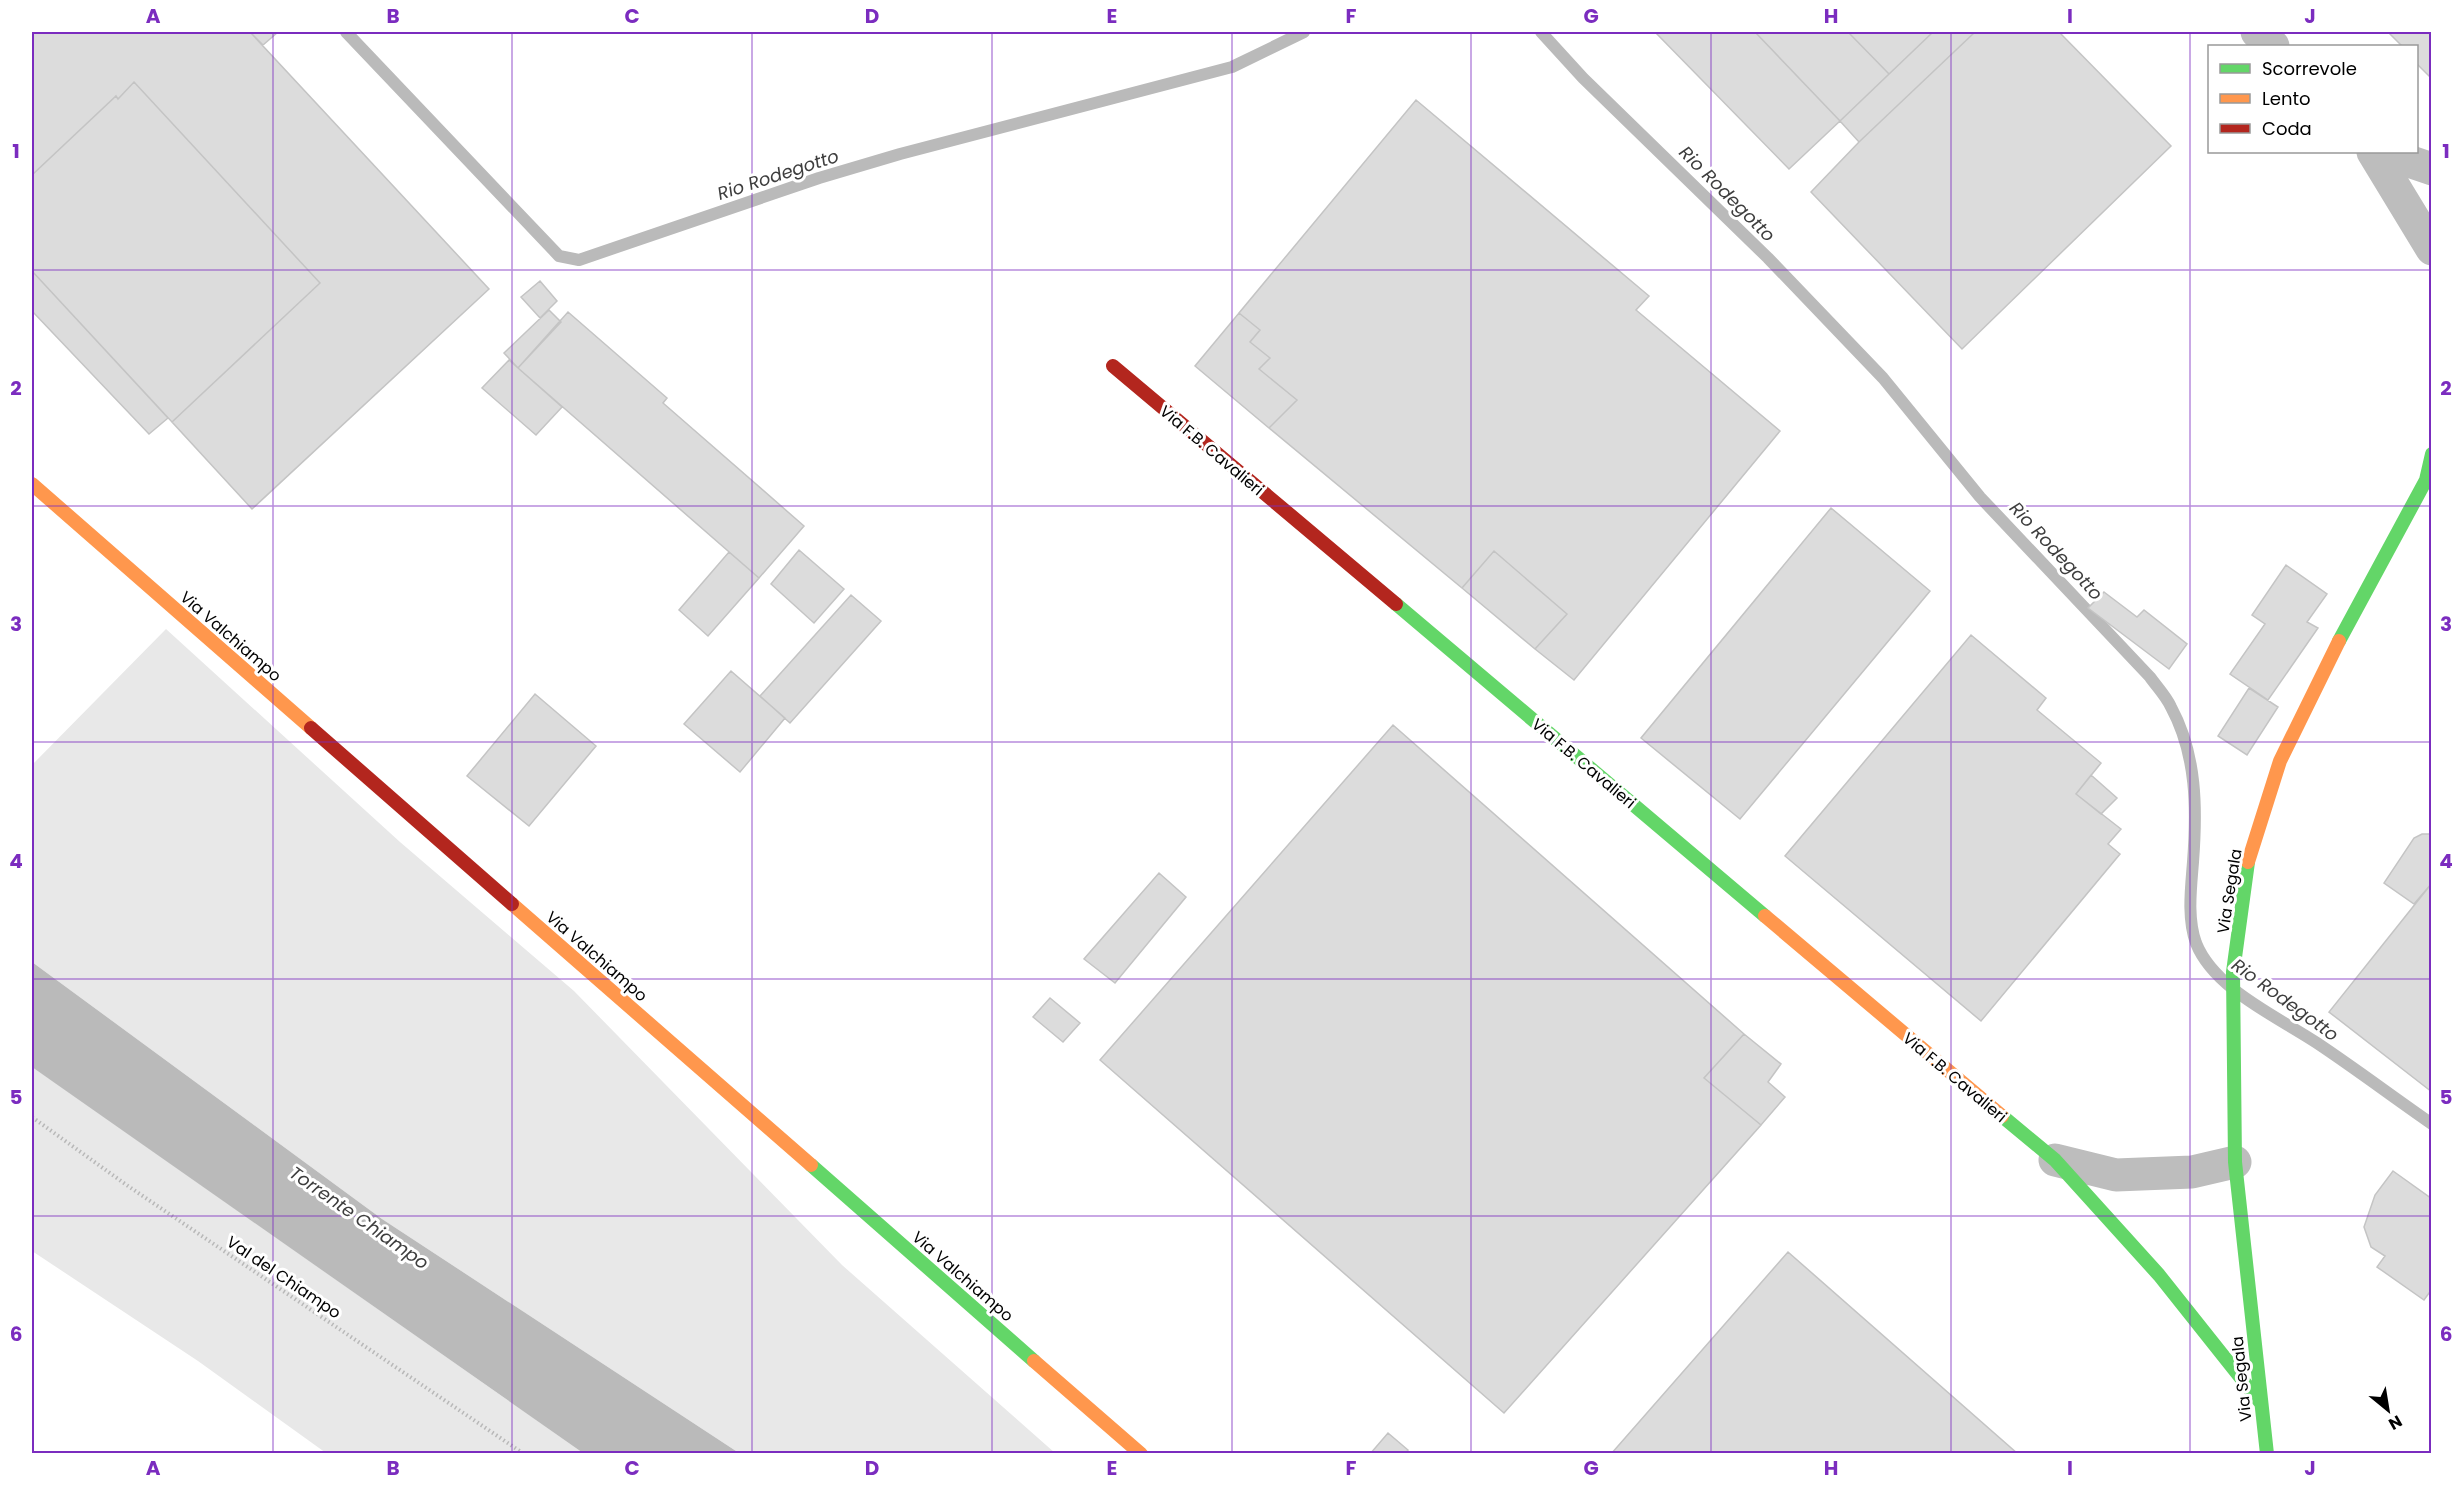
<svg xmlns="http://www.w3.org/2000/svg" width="2463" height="1485" font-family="Poppins,sans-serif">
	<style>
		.green { fill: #e8e8e8 }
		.water { fill: #bababa }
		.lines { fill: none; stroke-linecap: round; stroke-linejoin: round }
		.stream { stroke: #bababa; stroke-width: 12 }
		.building { fill: #dcdcdc; stroke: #c4c4c4; stroke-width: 1.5 }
		.path { stroke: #b8b8b8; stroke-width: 4; stroke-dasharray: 1.5 3; stroke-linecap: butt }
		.street { stroke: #bdbdbd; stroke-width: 33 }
		.fast { stroke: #63d668; stroke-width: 14 }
		.slow { stroke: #ff974d; stroke-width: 14 }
		.jam { stroke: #b3261e; stroke-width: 14 }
		.grid { fill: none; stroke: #7b2cbf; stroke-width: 1.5; stroke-opacity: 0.55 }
		.labels { text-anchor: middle; stroke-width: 6; stroke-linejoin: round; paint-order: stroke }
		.street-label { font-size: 16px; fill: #000; stroke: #fff }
		.water-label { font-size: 18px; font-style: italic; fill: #3e3e3e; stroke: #fff }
		.neatline { fill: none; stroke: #7b2cbf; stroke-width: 2 }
		.grid-label { font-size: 20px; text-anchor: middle; font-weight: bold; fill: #7b2cbf }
	</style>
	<rect width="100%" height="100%" fill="#fff"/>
	<path class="green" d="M166,629L400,842L574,991L842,1265L1055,1453H739L382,1219L32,962V765Z
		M32,1067L60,1086L583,1453H326L198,1361L32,1251Z"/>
	<path class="water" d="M32,962L382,1219L739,1453H583L32,1067Z"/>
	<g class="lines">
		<path class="stream" d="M346,32L559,256L579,260L819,178L900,154L1232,67L1304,32
			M1541,32L1583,78L1768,258L1883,378L1980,497L2150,677C2157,687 2166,696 2171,707C2197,755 2197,809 2193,862C2191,888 2187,918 2196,943C2214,989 2278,1017 2317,1043C2356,1069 2393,1097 2432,1124"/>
	</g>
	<path class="building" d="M32,32H250L489,289L252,509L172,422L320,283L134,82L118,99L116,96L32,175Z
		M250,32H278L263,45Z
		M1655,32H1755L1840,121L1789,169Z
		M1755,32H1848L1889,74L1840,121Z
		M1848,32H1933L1889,74Z
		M1933,32H1975L1859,142L1840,121Z
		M1975,32H2059L2171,146L1962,349L1811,192L1859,142Z
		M2388,32H2432V79L2416,63V46H2402Z
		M134,82L320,283L172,422L32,271V175L116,96L118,99Z
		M1416,100L1649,296L1636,310L1780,431L1574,680L1535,649L1567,614L1494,551L1462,588L1269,428L1297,400L1259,369L1270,358L1250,342L1260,330L1239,313Z
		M32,271L168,418L149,434L32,311Z
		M540,281L557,301L540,318L521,297Z
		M549,310L561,322L518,368L504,353Z
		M568,312L667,398L663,403L804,526L759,578L518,368Z
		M1239,313L1260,330L1250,342L1270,358L1259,369L1297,400L1269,428L1195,366Z
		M509,360L562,407L536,435L482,388Z
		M1831,508L1930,591L1740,819L1641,738Z
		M799,550L844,589L814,623L771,584Z
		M1494,551L1567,614L1535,649L1462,588Z
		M729,552L759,578L708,636L679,610Z
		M2286,565L2327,594L2307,622L2318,628L2268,700L2230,674L2265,624L2252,615Z
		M2104,592L2137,617L2144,610L2187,644L2169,669L2088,608Z
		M851,595L881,621L790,723L760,696Z
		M1971,635L2046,698L2037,710L2101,763L2076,794L2121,829L2108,844L2120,854L1981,1021L1785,856Z
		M731,671L785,718L740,772L684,724Z
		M2249,688L2278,707L2247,755L2218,736Z
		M535,694L596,746L529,826L467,776Z
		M1393,725L1744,1034L1704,1078L1761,1125L1504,1413L1100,1060Z
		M2091,775L2117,798L2101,814L2076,794Z
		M2422,834H2432V883L2414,904L2384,883L2414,838Z
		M1159,873L1186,897L1115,983L1084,959Z
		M2432,883V1092L2329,1012Z
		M1050,998L1080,1023L1063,1042L1033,1017Z
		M1744,1034L1781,1064L1768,1082L1785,1097L1761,1125L1704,1078Z
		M2393,1171L2432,1199V1289L2424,1300L2377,1267L2385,1256L2371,1247L2364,1227L2375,1195Z
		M1788,1252L2018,1454H1611Z
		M1388,1433L1408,1450L1405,1454H1370Z"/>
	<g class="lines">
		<path class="path" d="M32,1117L128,1186L524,1454"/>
		<path class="street" d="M2257,32L2273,46
			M2373,152L2432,249
			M2382,152L2432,169
			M2055,1160L2116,1175L2192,1172L2235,1162"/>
		<path class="fast" d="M1396,604L1765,916
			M2339,641L2426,480L2432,454
			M2248,862L2233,972L2235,1162L2267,1454
			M2002,1116L2055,1160L2159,1275L2260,1402
			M811,1165L1034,1361"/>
		<path class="slow" d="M32,484L311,728
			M2248,862L2280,761L2339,641
			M512,904L811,1165
			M1765,916L2002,1116
			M1034,1361L1141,1454"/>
		<path class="jam" d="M1113,366L1396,604
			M311,728L512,904"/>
	</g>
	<path class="grid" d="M273,32V1454M512,32V1454M752,32V1454M992,32V1454M1232,32V1454M1471,32V1454M1711,32V1454M1951,32V1454M2190,32V1454M32,270H2432M32,506H2432M32,742H2432M32,979H2432M32,1216H2432"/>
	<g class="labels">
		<g class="street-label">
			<text transform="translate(1212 450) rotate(40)" y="6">Via F.B. Cavalieri</text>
			<text transform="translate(231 636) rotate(41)" y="6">Via Valchiampo</text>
			<text transform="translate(1584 763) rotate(40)" y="6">Via F.B. Cavalieri</text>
			<text transform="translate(2229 891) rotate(-81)" y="6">Via Segala</text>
			<text transform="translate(597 956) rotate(41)" y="6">Via Valchiampo</text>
			<text transform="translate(1955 1077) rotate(40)" y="6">Via F.B. Cavalieri</text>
			<text transform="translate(963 1276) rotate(41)" y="6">Via Valchiampo</text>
			<text transform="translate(284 1277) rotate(34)" y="6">Val del Chiampo</text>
			<text transform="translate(2241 1379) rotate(-96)" y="6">Via Segala</text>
		</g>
		<g class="water-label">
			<text transform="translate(778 175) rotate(-18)" y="6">Rio Rodegotto</text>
			<text transform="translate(1727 194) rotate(45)" y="6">Rio Rodegotto</text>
			<text transform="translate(2056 551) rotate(47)" y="6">Rio Rodegotto</text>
			<text transform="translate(2285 1000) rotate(36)" y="6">Rio Rodegotto</text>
			<text transform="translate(359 1218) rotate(35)" y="6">Torrente Chiampo</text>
		</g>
	</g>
	<rect width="2463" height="1485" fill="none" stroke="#ffffff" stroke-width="66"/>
	<rect x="2208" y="45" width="210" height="108" fill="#ffffff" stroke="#999999" stroke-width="1.5"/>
	<rect x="2220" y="64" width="30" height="9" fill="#63d668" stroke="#999999" stroke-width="1.5"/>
	<text x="2262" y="75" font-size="18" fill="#000000">Scorrevole</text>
	<rect x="2220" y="94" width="30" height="9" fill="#ff974d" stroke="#999999" stroke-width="1.5"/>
	<text x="2262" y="105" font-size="18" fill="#000000">Lento</text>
	<rect x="2220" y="124" width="30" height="9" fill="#b3261e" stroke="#999999" stroke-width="1.5"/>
	<text x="2262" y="135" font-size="18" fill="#000000">Coda</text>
	<g transform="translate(2388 1410) rotate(150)" stroke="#ffffff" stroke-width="4.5" paint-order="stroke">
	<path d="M0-4.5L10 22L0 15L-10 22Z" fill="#000000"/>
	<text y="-9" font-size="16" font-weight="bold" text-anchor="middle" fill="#000000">N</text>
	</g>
	<rect x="33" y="33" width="2397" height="1419" class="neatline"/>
	<g class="grid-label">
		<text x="153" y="23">A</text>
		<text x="393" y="23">B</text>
		<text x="632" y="23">C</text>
		<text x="872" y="23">D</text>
		<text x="1112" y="23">E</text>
		<text x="1351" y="23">F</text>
		<text x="1591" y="23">G</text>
		<text x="1831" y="23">H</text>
		<text x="2070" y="23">I</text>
		<text x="2310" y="23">J</text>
		<text x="16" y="158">1</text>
		<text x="2446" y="158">1</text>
		<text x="16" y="395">2</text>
		<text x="2446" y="395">2</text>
		<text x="16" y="631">3</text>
		<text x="2446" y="631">3</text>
		<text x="16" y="868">4</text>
		<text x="2446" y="868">4</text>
		<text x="16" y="1104">5</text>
		<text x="2446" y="1104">5</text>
		<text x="16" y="1341">6</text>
		<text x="2446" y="1341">6</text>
		<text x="153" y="1475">A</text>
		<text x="393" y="1475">B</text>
		<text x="632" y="1475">C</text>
		<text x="872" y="1475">D</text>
		<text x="1112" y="1475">E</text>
		<text x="1351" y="1475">F</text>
		<text x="1591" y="1475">G</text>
		<text x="1831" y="1475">H</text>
		<text x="2070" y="1475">I</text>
		<text x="2310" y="1475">J</text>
	</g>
</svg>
